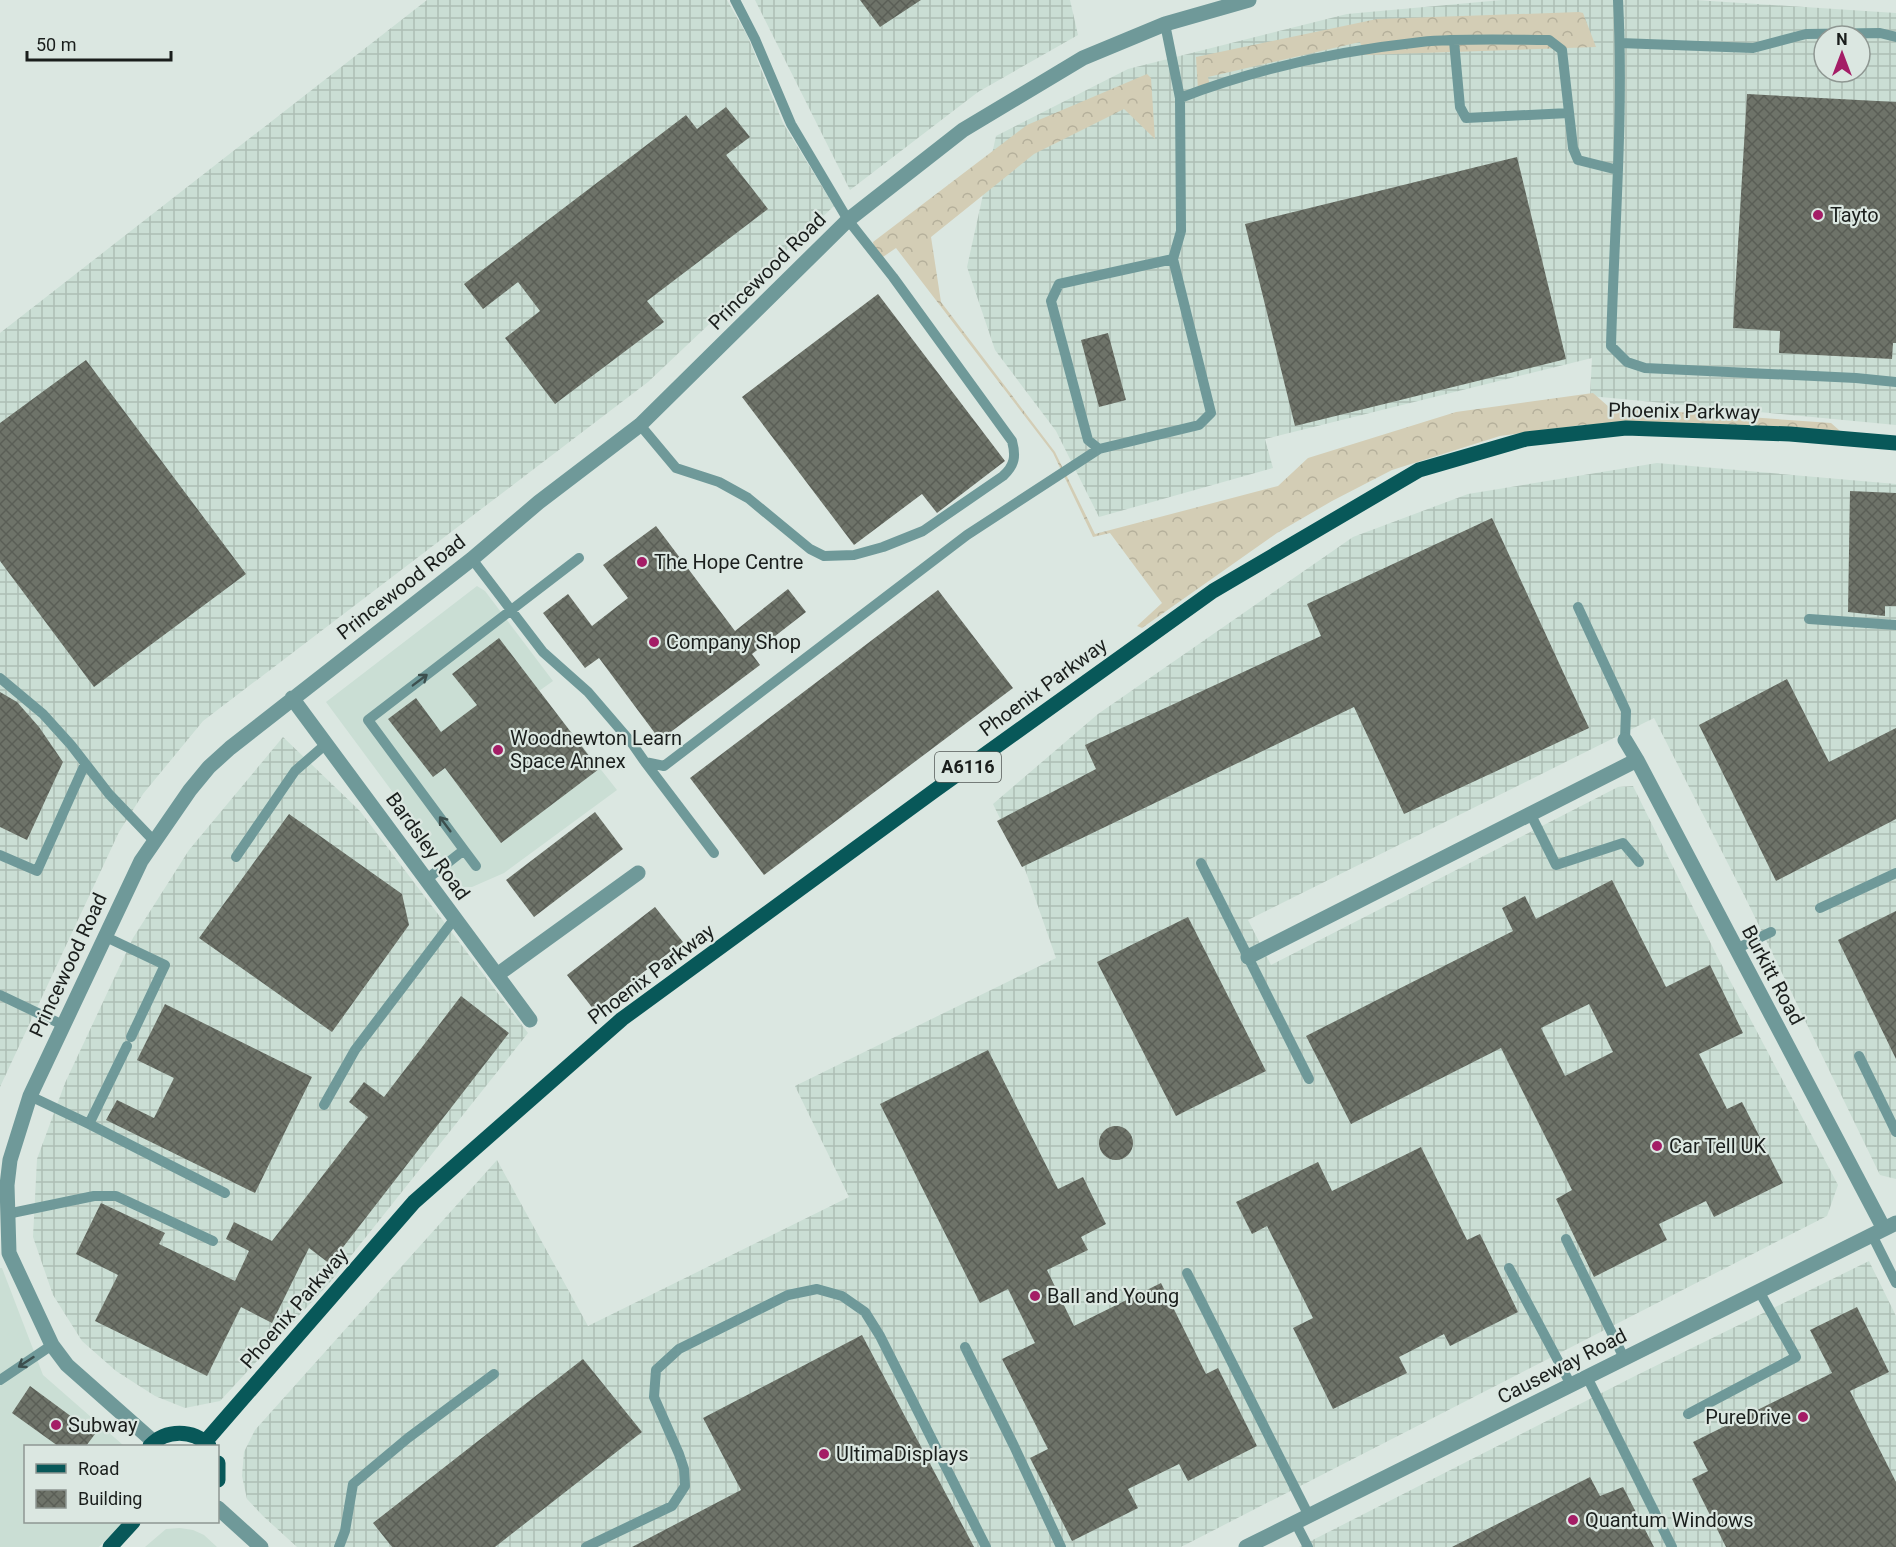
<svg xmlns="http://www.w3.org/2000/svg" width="1896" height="1547" font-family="Roboto,sans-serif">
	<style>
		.built { fill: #caded4 }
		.industrial { fill: url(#industrial-grid); fill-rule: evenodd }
		.forest { fill: url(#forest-crowns) }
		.building { fill: url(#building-cross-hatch); fill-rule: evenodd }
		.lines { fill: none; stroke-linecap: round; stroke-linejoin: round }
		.lane { stroke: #6f9999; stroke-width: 10 }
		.street { stroke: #6f9999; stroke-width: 15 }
		.primary { stroke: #085859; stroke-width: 15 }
		.oneway { stroke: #3c4f4e }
		.poi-dot { fill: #a41d66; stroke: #dbe7e1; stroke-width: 2 }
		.labels { text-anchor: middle; stroke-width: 4.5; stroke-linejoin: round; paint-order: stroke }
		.shield { fill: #dbe7e1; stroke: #545a57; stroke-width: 1.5 }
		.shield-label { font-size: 18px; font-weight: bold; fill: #1a1e1c }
		.poi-label { font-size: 20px; fill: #1a1e1c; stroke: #dbe7e1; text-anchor: start }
		.street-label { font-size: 20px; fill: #1a1e1c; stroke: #dbe7e1 }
	</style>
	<defs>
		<pattern id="industrial-grid" width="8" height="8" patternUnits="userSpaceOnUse" patternTransform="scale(1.5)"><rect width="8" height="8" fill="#caded4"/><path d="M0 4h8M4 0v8" fill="none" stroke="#adbeb5"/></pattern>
		<pattern id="forest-crowns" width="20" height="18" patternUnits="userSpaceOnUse" patternTransform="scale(1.5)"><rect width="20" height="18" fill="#d3cdb5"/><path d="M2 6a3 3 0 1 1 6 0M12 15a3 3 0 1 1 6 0" fill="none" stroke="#b5b09b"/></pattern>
		<pattern id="building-cross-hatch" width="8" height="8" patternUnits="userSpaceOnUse" patternTransform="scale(1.5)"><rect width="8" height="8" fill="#6e7369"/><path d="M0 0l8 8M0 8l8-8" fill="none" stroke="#5a5e56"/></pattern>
	</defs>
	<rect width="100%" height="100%" fill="#dbe7e1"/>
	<path class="built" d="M477,586L485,591L553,681L539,691L617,790L504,873L472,887H463L326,702Z
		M0,1268H2L43,1375L123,1445L122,1446H26V1522H123L99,1547H0Z
		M180,1528L193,1530L204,1535L217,1547H145L166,1529Z"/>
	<path class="industrial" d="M427,0H727L747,35L783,123L834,206L648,382L203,721L143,794L119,832L0,1087V333Z
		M755,0H1070L1078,35L978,92L850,190Z
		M1502,0H1695L1896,13V425L1590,396L1592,358L1265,439L1273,468L1099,517L1056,431L995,350L967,267L996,136L1128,69L1347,14ZM1824,36H1860V72H1824Z
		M1657,463L1896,484V1179L1880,1175L1747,901L1654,718L1248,920L1271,965L1618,787L1633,786L1717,956L1838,1185L1827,1216L1181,1547H297L263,1516L247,1499L242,1476L244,1452L255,1430L497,1160L588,1326L849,1197L795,1086L1056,958L1026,872L993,804L1098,714L1353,537L1468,494Z
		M283,737L360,811L528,1033L331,1281L220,1401L185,1408L155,1396L116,1371L82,1341L53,1295L33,1237L37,1159L65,1083L133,938L189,850Z
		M1869,1261L1896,1316V1547H1299L1637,1375Z"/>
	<path class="forest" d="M1579,12L1583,13L1596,47L1364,55L1360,42L1208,77L1211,90H1198L1196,57L1377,19Z
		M1147,74L1151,78L1155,139L1124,109L1034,154L931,237L941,302L1055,452L1095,534L1278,486L1308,458L1456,412L1593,393L1609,407L1831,423L1847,437L1646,423L1582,425L1500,436L1392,470L1332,501L1277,533L1142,628L1137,626L1162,603L1110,533L1093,537L1053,453L896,248L880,259L875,252L873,242L1027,125Z"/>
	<path class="building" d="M860,0H921L880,27Z
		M1747,94L1896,102V343H1893L1892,359L1779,353L1780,331L1733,328Z
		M726,107L750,137L726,155L768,209L647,301L664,322L555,404L505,338L540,311L518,282L483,309L464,284L686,115L697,129Z
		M1517,157L1566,359L1295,426L1245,224Z
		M878,294L1005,461L937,513L922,494L854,545L742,397Z
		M1108,333L1126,400L1099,407L1081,340Z
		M86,360L246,574L94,687L0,561V423Z
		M1850,491L1896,493V606H1885V616L1848,612Z
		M1492,518L1589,728L1404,814L1354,707L1022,867L997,821L1096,769L1085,745L1321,636L1307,604Z
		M656,526L735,631L788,589L806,612L752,654L760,665L660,740L599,658L585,668L543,613L568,594L592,626L628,598L603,565Z
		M938,590L1013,688L764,875L690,778Z
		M499,638L599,769L501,843L445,768L433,777L388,719L416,698L441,732L477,705L452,674Z
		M1787,679L1829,762L1896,728V819L1776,881L1699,725Z
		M0,692L17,702L39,727L63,762L27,840L0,827Z
		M595,812L623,849L534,917L506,880Z
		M289,814L402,894L409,925L332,1032L199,938Z
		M1612,880L1666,987L1710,965L1743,1033L1699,1054L1727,1109L1742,1102L1783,1183L1714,1217L1706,1201L1659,1224L1667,1240L1594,1277L1556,1199L1572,1190L1501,1048L1351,1124L1306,1036L1513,931L1502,908L1525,896L1536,919ZM1589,1004L1613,1052L1565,1076L1541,1028Z
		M655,907L683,942L594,1010L567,975Z
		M1896,911V1059L1838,940Z
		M1188,917L1266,1071L1176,1116L1097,962Z
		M461,996L509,1033L330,1264L309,1248L272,1323L241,1307L207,1376L95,1321L118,1275L76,1254L101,1203L165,1233L159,1244L235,1281L249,1251L226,1239L234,1222L272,1241L368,1117L349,1102L364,1082L384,1097Z
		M165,1004L312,1077L255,1193L106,1120L117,1100L154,1118L174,1078L137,1060Z
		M988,1050L1058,1189L1083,1177L1106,1224L1081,1237L1088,1250L1047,1270L1074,1326L1161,1283L1206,1374L1218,1368L1257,1446L1188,1481L1179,1464L1128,1489L1138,1508L1072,1541L1030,1458L1048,1449L1002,1359L1035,1343L1008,1289L980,1303L880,1104Z
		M1099 1143a17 17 0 1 1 34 0a17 17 0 1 1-34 0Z
		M1421,1147L1467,1240L1480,1234L1518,1312L1450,1346L1444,1334L1399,1357L1407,1373L1333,1409L1293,1328L1313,1318L1267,1226L1252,1234L1236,1202L1318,1162L1332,1191Z
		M1857,1307L1889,1372L1850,1391L1896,1482V1547H1726L1692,1479L1708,1471L1693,1442L1832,1373L1810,1330Z
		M862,1335L974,1547H632L741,1490L703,1418Z
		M583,1359L642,1432L495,1547H392L373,1523Z
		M30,1386L95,1434L86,1446H58L12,1413Z
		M1590,1477L1600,1496L1623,1487L1654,1547H1452Z"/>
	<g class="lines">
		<path class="lane" d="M1618,0C1624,115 1614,231 1611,346L1627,362L1645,368L1856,378L1896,382
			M1165,24L1180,98L1181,231L1173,259L1211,413L1199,425L1099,449L1088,440L1051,301L1059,284L1173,259
			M1454,41L1460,107L1466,118L1569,113
			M1620,43L1753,48L1806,34L1880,33L1896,37
			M1180,98C1257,68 1338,51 1421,42C1461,38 1508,40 1549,40L1562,50L1573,148L1578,160L1618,170
			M640,425L676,468L719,482L748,498L810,549L824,556L854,555L883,547L923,531L1003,476C1015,465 1016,456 1012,441L893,277L848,220L791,124L755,39L735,0
			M472,559L543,652L588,692L631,742L645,762L664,766L967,535L1099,449
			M1578,607L1626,711L1625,740
			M1809,619L1896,625
			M0,678L43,714L71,745L109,794L155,842
			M645,762L714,853
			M1531,815L1556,865L1623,843L1639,862
			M464,850L476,866
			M0,855L37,871L85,764
			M236,857L295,771L326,744
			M1201,863L1309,1079
			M427,879L464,850L368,720L579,558
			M1820,908L1896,873
			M106,937L165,965L131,1037
			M1736,949L1771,932
			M0,995L63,1025
			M1859,1056L1896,1132
			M30,1096L89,1124L225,1193
			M324,1105L355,1050L455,918
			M89,1124L127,1046
			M7,1214L94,1196H116L213,1241
			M1872,1235L1896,1283
			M1566,1239L1624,1358
			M1509,1268L1571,1385
			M1187,1273L1309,1516
			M965,1347L1014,1446L1061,1547
			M1587,1377L1672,1547
			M0,1380L52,1345
			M1688,1414L1796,1357L1759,1291
			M1295,1522L1308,1547
			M339,1547L345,1531L353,1484L408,1438L494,1374
			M586,1547L672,1506L685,1486L684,1469L679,1454L654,1397L656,1370L679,1349L788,1295L817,1289L842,1296L865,1312L880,1336L986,1547"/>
		<path class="street" d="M292,698L530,1020
			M1625,740L1637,760L1884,1229
			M1248,957L1637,760
			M497,975L638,873
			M154,1442L67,1365L52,1345L9,1253L7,1185L10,1160L30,1096L141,861L190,790L209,767L230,748L472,559L539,502L640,425L848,220L963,130L1083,58L1165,24L1249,0
			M218,1508L261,1547
			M1246,1547L1896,1223"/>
		<path class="primary" d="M205,1442L414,1202L622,1019L934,791L1213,591L1419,470L1526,439L1626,428L1790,434L1896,443
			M150,1446C166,1429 193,1429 209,1446
			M218,1463V1480
			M110,1547L133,1522"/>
	</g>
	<defs><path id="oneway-shaft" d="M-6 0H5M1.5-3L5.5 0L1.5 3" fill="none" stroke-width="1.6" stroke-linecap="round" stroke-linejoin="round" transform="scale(1.5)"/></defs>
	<g class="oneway">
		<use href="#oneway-shaft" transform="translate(420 680) rotate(-37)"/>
		<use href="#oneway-shaft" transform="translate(445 824) rotate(-127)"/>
		<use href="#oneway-shaft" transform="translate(26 1362) rotate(147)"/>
	</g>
	<g class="poi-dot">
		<circle cx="1818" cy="215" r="6"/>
		<circle cx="642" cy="562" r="6"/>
		<circle cx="654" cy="642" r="6"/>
		<circle cx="498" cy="750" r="6"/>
		<circle cx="1657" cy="1146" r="6"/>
		<circle cx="1035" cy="1296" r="6"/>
		<circle cx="1803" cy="1417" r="6"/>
		<circle cx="56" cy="1425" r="6"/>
		<circle cx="824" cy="1454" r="6"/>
		<circle cx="1573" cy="1520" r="6"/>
	</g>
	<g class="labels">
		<rect class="shield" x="935" y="752" width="66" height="30" rx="4.5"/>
		<g class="shield-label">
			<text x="968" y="773">A6116</text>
		</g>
		<g class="poi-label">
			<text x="1830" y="222">Tayto</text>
			<text x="654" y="569">The Hope Centre</text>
			<text x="666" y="649">Company Shop</text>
			<text x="510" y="745">Woodnewton Learn<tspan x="510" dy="23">Space Annex</tspan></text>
			<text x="1669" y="1153">Car Tell UK</text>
			<text x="1047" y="1303">Ball and Young</text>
			<text x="1791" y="1424" text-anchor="end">PureDrive</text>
			<text x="68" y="1432">Subway</text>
			<text x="836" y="1461">UltimaDisplays</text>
			<text x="1585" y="1527">Quantum Windows</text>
		</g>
		<g class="street-label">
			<text transform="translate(767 271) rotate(-45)" y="7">Princewood Road</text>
			<text transform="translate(1684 411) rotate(1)" y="7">Phoenix Parkway</text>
			<text transform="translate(401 587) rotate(-38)" y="7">Princewood Road</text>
			<text transform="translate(1043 687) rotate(-36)" y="7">Phoenix Parkway</text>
			<text transform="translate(428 846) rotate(54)" y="7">Bardsley Road</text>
			<text transform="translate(68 965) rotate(-65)" y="7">Princewood Road</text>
			<text transform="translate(651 974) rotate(-37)" y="7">Phoenix Parkway</text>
			<text transform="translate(1773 975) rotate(62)" y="7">Burkitt Road</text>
			<text transform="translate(294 1308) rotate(-49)" y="7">Phoenix Parkway</text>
			<text transform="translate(1562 1366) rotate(-27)" y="7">Causeway Road</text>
		</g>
	</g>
	<rect x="24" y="1445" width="195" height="78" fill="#dbe7e1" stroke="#8e9792" stroke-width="1.5"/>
	<rect x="36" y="1464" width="30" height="9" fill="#085859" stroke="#8e9792" stroke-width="1.5"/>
	<text x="78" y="1475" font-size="18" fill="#1a1e1c">Road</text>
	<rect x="36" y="1490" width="30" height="18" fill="url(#building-cross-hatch)" stroke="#8e9792" stroke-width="1.5"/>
	<text x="78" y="1505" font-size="18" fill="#1a1e1c">Building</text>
	<g transform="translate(1842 54)"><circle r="28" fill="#dbe7e1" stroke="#8e9792" stroke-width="1.5"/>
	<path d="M0-4.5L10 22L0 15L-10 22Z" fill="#a41d66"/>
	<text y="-9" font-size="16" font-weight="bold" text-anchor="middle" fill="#1a1e1c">N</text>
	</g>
	<path d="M27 51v9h144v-9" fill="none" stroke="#1a1e1c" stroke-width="3"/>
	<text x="36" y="51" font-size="18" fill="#1a1e1c" stroke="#dbe7e1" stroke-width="4.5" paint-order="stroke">50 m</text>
</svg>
